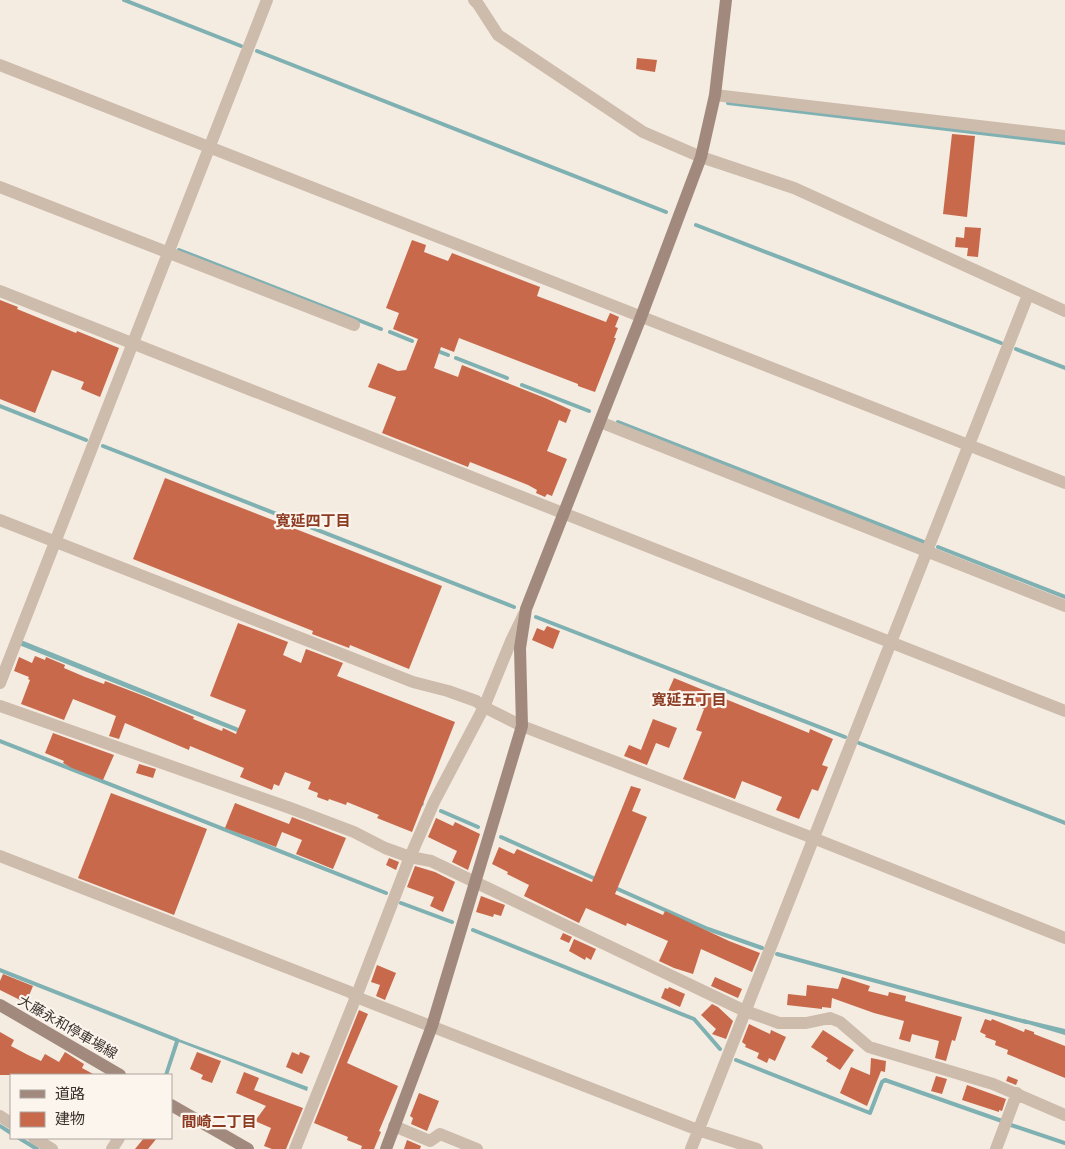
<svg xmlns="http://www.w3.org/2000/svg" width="1065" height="1149" font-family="Manrope,'Noto Sans JP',sans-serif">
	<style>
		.water { fill: #7fb0b2 }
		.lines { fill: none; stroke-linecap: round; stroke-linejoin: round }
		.stream { stroke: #7fb0b2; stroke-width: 4 }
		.building { fill: #c8694b }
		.street { stroke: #cdbbac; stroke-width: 12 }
		.secondary { stroke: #a18a7d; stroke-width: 12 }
		.labels { text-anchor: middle; stroke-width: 4.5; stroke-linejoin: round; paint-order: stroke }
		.street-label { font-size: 14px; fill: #3b302b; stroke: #fbf5ee }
		.neighbourhood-label { font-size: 15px; font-weight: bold; fill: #8c3b22; stroke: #fbf5ee }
	</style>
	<rect width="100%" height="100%" fill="#f4ebe1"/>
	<path class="water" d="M21,640L424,803L423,806L19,645Z
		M1023,1019L1065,1029V1035L1021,1022Z
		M176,1038L308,1087L307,1091L179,1042L168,1075H164Z"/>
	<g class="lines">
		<path class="stream" d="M124,0L241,46
			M257,51L666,212
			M728,103L1065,143
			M696,225L1001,343
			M179,250L381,329
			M390,332L412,341
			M1016,349L1065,368
			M435,350L448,355
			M456,358L507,378
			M522,385L589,411
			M0,406L86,440
			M618,422L924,542
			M103,446L514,607
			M938,547L1065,597
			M536,617L845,737
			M0,741L386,893
			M859,743L1065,823
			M441,811L478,827
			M501,837L598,880
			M613,887L708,929L762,948
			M401,903L452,922
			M473,930L694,1019L720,1049
			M777,954L1026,1022
			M0,970L177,1040
			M736,1060L870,1113L882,1082L885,1080L1002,1121
			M1008,1124L1065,1143
			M0,1126L11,1133
			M19,1138L37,1149"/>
	</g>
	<path class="building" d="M637,58L657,60L655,72L636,69Z
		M952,134L975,136L967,217L943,214Z
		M965,227L981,228L978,257L967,256L968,248L955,247L956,237L964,238Z
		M412,240L426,245L424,252L448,261L452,253L540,287L537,296L606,322L610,313L619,317L615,327L618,328L614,338H616L595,392L578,386V384L459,338L454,352L441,347L434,368L458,377L462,365L545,398L571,410L566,423L559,420L547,451L567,459L552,496L547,494L545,497L536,493L537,490L528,485L470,462L468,467L382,433L396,397L368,387L378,363L398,371L406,370L418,339L393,329L399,313L386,308Z
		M0,300L18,307L17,309L76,333L77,331L119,348L100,397L81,389L84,382L52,370L35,413L0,399Z
		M165,478L442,586L409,669L350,645L349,648L312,634L313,631L133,559Z
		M238,623L288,642L283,655L301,663L306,649L343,663L337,676L455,722L412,832L377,818L379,815L347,802L346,805L329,799L328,801L317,797L318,793L308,789L311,782L285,772L279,786L274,784L272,790L240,777L244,768L190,746L189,750L125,723L119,739L109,736L116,716L73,699L64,720L21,704L30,680L28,679L29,677L14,671L19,657L32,663L35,656L45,660L46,657L65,665L64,668L85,677L104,684L105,681L144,696L194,717L193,719L222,731L223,728L236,734L246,710L210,696Z
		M547,626L560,631L553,649L532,640L537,628L544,631Z
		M674,678L809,733L810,729L833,739L822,765L828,767L818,791L812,789L799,819L776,810L782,797L742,781L735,799L683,779L702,732L696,730L704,709L667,694Z
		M653,719L677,728L669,748L656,743L647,765L624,756L629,745L641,750Z
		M53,733L114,755L103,780L72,768L63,763L64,761L45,753Z
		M139,764L156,769L153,778L136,773Z
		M631,786L641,789L632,811L647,817L615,894L663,915L665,911L729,941L760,953L752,972L701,949L693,974L674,968L659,961L668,941L627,923L626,926L586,908L579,923L524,896L529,885L507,874L508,872L492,864L499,847L514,854L517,849L592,882Z
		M111,793L207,829L174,915L78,878Z
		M235,803L289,824L292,817L346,838L333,869L296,854L302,840L282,832L276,847L225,828Z
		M436,818L453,826L455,822L480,834L468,870L452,862L457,851L428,837Z
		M389,858L399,862L396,870L386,865Z
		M415,866L435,872L455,882L443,912L430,906L434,897L407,887Z
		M481,896L505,905L501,916L494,914L493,917L476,912Z
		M563,933L572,937L569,943L560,939Z
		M574,939L596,949L591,960L586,957L585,960L569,951Z
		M377,965L396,973L385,1000L376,996L380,985L371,982Z
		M3,974L33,986L26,1003L0,990V981Z
		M715,977L742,989L738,998L711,986Z
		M842,977L870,986L868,991L888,996L889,992L906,996L905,1001L962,1017L955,1041L952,1040L946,1061L935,1058L939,1041L912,1034L910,1042L899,1039L904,1021L874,1013L832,998L831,1008L822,1007V1009L787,1005L788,994L806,996L807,985L838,989Z
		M669,987L685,994L680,1007L661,998L665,988L668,989Z
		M712,1004L718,1007L733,1021L726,1039L712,1034L716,1029L701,1015Z
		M359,1010L368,1014L347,1063L398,1086L379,1131L381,1132L374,1149H361L362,1146L347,1140L348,1137L314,1123Z
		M985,1019L991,1021L992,1019L1024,1032L1025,1029L1034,1032V1034L1065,1046V1078L1007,1054L1008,1050L995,1045L996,1041L985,1037L986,1035L980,1032Z
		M749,1024L770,1034L771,1030L786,1037L775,1061L769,1058L767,1063L757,1058L759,1053L745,1047L746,1045L742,1042Z
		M823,1030L854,1050L840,1070L826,1061L828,1058L811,1047Z
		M0,1032L14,1040L11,1046L28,1055L41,1061L45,1054L59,1062L65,1052L84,1064L82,1068L95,1075H0Z
		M197,1052L221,1061L212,1083L201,1079L203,1075L190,1069Z
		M292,1052L299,1055L300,1052L310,1056L302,1074L286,1067Z
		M871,1058L886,1061L885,1072L881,1071L867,1106L840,1093L851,1067L870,1075Z
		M244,1072L259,1078L254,1090L303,1108L286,1149H272L264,1146L271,1128L255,1121L266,1106L236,1093Z
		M936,1076L947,1079L942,1094L931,1091Z
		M1008,1076L1018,1080L1016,1085L1006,1081Z
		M967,1085L1006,1099L1002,1111L999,1110V1112L962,1100Z
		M419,1093L439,1101L427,1131L411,1124L413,1118L410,1116Z
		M144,1138H157L148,1149H135Z
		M407,1140L421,1146L420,1149H404Z"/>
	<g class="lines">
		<path class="street" d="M474,0L478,4L498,35L643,132L701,157L794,188L1065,311
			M0,65L1065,483
			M715,95L1065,136
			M0,187L354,325
			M0,291L1065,711
			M600,422L1065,606
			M0,520L413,682L448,691L476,701L484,707L522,726L813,838L1065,938
			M0,683L267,0
			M0,706L290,808L354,832L385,848L410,857L431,861L745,1011L779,1023H806L830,1018L840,1022L869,1047L993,1084L1065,1115
			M0,856L350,992L356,997L698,1130L757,1149
			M0,1116L11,1123
			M394,1126L430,1141L440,1134L477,1149
			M34,1138L52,1149
			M112,1149L119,1138
			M295,1149L356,997L410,857L434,802L484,707L511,641L524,614
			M691,1149L1028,295
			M996,1149L1017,1093"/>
		<path class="secondary" d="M0,1005L120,1075
			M171,1105L248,1149
			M386,1149L432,1026L522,726L520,648L526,609L641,317L701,157L715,95L726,0"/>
	</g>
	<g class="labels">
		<g class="street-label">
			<text transform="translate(68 1027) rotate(30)" y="5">大藤永和停車場線</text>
		</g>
		<g class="neighbourhood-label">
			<text x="313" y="526">寛延四丁目</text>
			<text x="689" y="705">寛延五丁目</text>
			<text x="219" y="1127">間崎二丁目</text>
		</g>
	</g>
	<rect x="10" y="1074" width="162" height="65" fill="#fbf5ee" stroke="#aea6a0"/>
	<rect x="20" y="1090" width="25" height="8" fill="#a18a7d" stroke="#aea6a0"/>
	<text x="55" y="1099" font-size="15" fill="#3b302b">道路</text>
	<rect x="20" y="1112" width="25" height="15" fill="#c8694b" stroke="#aea6a0"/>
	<text x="55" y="1124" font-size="15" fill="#3b302b">建物</text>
</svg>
